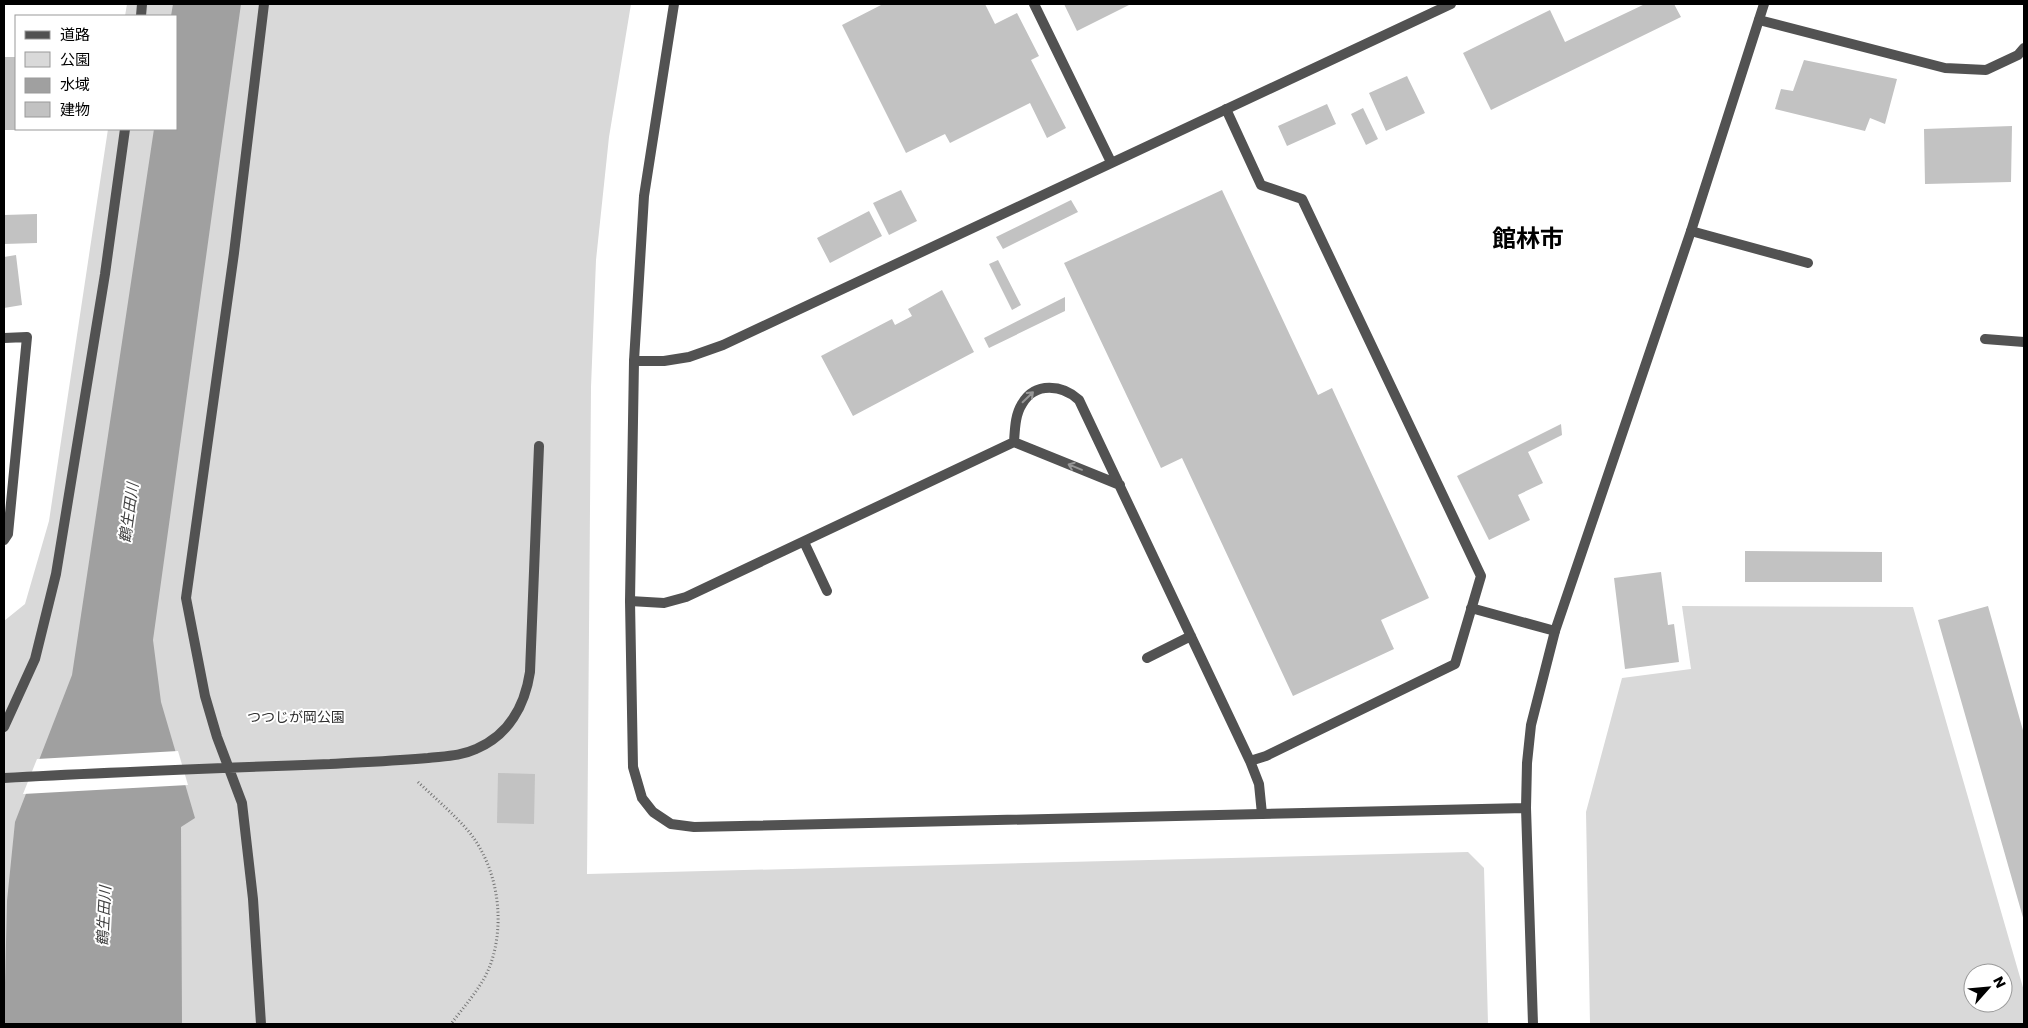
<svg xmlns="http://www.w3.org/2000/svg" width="2028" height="1028" font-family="Poppins,'Noto Sans JP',sans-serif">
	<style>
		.green { fill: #d9d9d9; fill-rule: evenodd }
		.water { fill: #a0a0a0 }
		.pier { fill: #fff }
		.building { fill: #c2c2c2 }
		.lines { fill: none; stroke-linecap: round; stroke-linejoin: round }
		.path { stroke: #747474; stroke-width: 3; stroke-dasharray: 1 2.5; stroke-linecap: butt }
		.service { stroke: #525252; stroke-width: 10 }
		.pedestrian { stroke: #525252; stroke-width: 10 }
		.minor { stroke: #525252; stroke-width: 10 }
		.tertiary { stroke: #525252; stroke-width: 10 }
		.oneway { stroke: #979797 }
		.labels { text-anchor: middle; stroke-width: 4; stroke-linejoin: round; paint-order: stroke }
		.park-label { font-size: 14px; fill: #303030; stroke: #fff }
		.water-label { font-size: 15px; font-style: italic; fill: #414141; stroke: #fff }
		.town-label { font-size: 24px; font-weight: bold; fill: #000; stroke: #fff }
	</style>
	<rect width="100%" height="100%" fill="#fff"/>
	<path class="green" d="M127,4H631L609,137L596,260L591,387L587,874L1468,852L1484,868L1488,1024H4V621L25,604L49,521L108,129H176V16H125Z
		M1682,606L1913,607L2024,991V1024H1590L1586,812L1622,678L1691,669ZM1973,973H2003V1003H1973Z"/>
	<path class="water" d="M173,4H241L153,640L161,702L195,818L181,827L182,1024H4L7,901L15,822L72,675L154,129H176V16H171Z"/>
	<path class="pier" d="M178,751L188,785L23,794L37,759Z"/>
	<path class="building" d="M883,4H985L995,24L1017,13L1039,56L1031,60L1066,128L1047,138L1030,103L950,143L945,134L906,153L842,25Z
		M1064,4H1131L1077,31Z
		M1645,4H1674L1681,17L1491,110L1463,53L1550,10L1565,42Z
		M4,57H16V130H4Z
		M1804,60L1897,79L1885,124L1870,118L1865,131L1775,109L1781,89L1793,91Z
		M1407,76L1425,113L1386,131L1369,93Z
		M1327,104L1336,124L1287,146L1278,126Z
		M1363,108L1378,139L1366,145L1351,114Z
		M2012,126L2011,182L1925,184L1924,129Z
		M901,190L917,221L889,235L873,203Z
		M1222,190L1318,395L1332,388L1429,598L1381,620L1394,649L1293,696L1182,458L1161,468L1064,263Z
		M1071,200L1078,212L1003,249L996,237Z
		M869,211L882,236L830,263L817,238Z
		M37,214V243L4,244V215Z
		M16,255L22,305L4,308V257Z
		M998,260L1021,305L1012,310L989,264Z
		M942,290L974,352L853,416L821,356L892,319L895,325L912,316L908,309Z
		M1065,297V311L989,348L984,338Z
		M1561,424L1562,435L1528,452L1543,483L1518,495L1530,520L1489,540L1457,476Z
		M1745,551L1882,552V582H1745Z
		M1661,572L1668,625L1674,624L1679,662L1625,669L1614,578Z
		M1988,606L2024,734V921L1938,620Z
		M498,773L535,774L534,824L497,823Z"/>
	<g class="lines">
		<path class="path" d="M418,782C436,799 455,815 470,833C497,868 505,918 492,960C485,984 465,1005 451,1024"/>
		<path class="service" d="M1034,4L1111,162
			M1226,109L1261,185L1302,199L1481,576L1455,664L1266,756L1250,761
			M1691,231L1808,263
			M1014,442C1015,429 1015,415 1022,404C1035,381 1063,385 1079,400L1250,761L1259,784L1262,814
			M804,542L827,591
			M630,601L664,603L686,597L1014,442L1120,485
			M1471,608L1555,631
			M1147,658L1191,636"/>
		<path class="pedestrian" d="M141,16L142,4
			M4,727L35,659L56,574L105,274L125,129
			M4,778C112,772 221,768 330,764C363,762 395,761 428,758C445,756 461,756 476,749C509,735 525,705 530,672L539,446
			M261,1024L253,899L242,803L217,737L205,696L186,598L234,253L264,4"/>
		<path class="minor" d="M1759,20L1945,68L1986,70L2018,55L2024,48
			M4,338L27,337L8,534L4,540
			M1985,339L2024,342
			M634,361H664L689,357L723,345L1451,4"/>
		<path class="tertiary" d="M674,4L644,196L634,361L630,601L633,767L642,798L653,812L671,824L694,827L1526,808
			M1533,1024L1526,808L1527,763L1531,725L1555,631L1691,231L1764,4"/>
	</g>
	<defs><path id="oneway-shaft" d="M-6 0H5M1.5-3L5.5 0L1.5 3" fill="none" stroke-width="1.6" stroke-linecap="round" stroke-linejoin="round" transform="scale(1.25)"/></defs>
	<g class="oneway">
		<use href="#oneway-shaft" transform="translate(1028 397) rotate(-44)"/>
		<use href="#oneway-shaft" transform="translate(1075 467) rotate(-158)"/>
	</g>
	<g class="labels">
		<g class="park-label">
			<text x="296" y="722">つつじが岡公園</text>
		</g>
		<g class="water-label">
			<text transform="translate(129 513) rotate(-82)" y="5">鶴生田川</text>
			<text transform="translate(104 916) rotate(-87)" y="5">鶴生田川</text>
		</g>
		<g class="town-label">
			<text x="1528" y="247">館林市</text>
		</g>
	</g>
	<rect width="2028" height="1028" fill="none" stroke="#000000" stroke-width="10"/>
	<rect x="15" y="15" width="162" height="115" fill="#ffffff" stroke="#999999"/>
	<rect x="25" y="31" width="25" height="8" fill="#525252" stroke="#999999"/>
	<text x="60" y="40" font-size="15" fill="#000000">道路</text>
	<rect x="25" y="52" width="25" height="15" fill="#d9d9d9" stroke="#999999"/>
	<text x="60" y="65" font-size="15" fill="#000000">公園</text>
	<rect x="25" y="78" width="25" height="15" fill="#a0a0a0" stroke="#999999"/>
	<text x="60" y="90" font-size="15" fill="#000000">水域</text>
	<rect x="25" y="102" width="25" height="15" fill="#c2c2c2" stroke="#999999"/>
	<text x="60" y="115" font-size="15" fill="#000000">建物</text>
	<g transform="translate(1988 988) rotate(63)"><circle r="24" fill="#ffffff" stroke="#999999"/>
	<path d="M0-4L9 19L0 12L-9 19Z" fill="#000000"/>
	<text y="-8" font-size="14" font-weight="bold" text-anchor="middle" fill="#000000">N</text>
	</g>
</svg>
